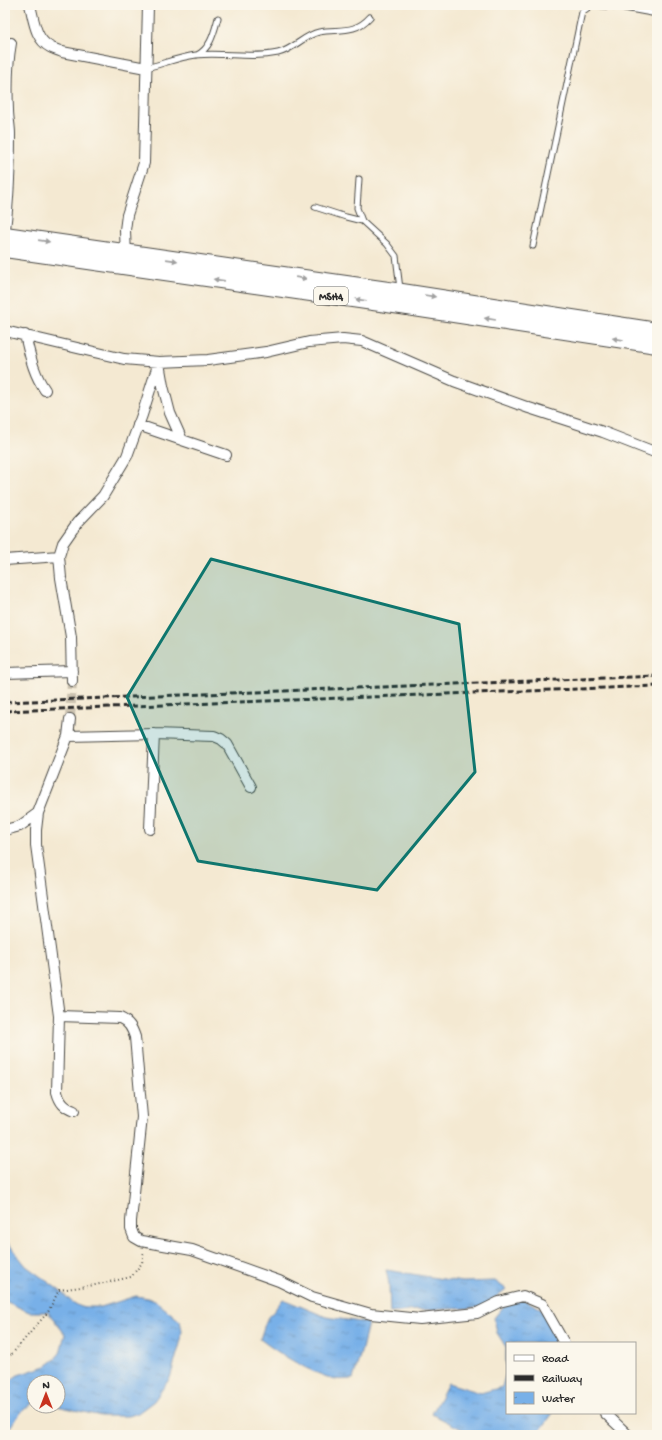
<svg xmlns="http://www.w3.org/2000/svg" width="662" height="1440" font-family="'Gochi Hand',sans-serif">
	<style>
		.water { fill: url(#water-ripples); stroke: #526e8a }
		.lines { fill: none; stroke-linecap: round; stroke-linejoin: round }
		.minor-tunnel { stroke: #ccc3b1; stroke-width: 10; stroke-dasharray: 10 5; stroke-linecap: butt }
		.service-casing { stroke: #494844; stroke-width: 7 }
		.minor-casing { stroke: #494844; stroke-width: 12 }
		.primary-casing { stroke: #494844; stroke-width: 18 }
		.path { stroke: #494844; stroke-width: 2; stroke-dasharray: 1 3; stroke-linecap: butt }
		.service { stroke: #fff; stroke-width: 5 }
		.minor { stroke: #fff; stroke-width: 10 }
		.primary { stroke: #fff; stroke-width: 16 }
		.rail { stroke: #2b2b2b; stroke-width: 3; stroke-dasharray: 6 3; stroke-linecap: butt }
		.oneway { fill: #a0a0a0 }
		.marked { fill: #0f766e; fill-opacity: 0.2; stroke: #0f766e; stroke-width: 3; stroke-linejoin: round }
		.labels { text-anchor: middle; stroke-width: 3.5; stroke-linejoin: round; paint-order: stroke }
		.shield { fill: #fbf7ec; stroke: #696865; stroke-width: 1 }
		.shield-label { font-size: 11px; font-weight: bold; fill: #2b2b2b }
	</style>
	<defs>
		<pattern id="water-ripples" width="26" height="14" patternUnits="userSpaceOnUse"><rect width="26" height="14" fill="#78b0e8"/><path d="M2 4q2-2 4 0t4 0M15 11q2-2 4 0t4 0" fill="none" stroke="#638fbc"/></pattern>
	</defs>
	<rect width="100%" height="100%" fill="#fbf7ec"/>
	<filter id="ink" filterUnits="userSpaceOnUse"><feTurbulence type="fractalNoise" baseFrequency=".025" numOctaves="2"/><feDisplacementMap in="SourceGraphic" scale="8" xChannelSelector="R" yChannelSelector="G"/><feConvolveMatrix kernelMatrix="1 2 1 2 8 2 1 2 1" color-interpolation-filters="sRGB"/></filter>
	<filter id="wash" filterUnits="userSpaceOnUse"><feTurbulence type="fractalNoise" baseFrequency=".012" numOctaves="4" result="noise"/><feDisplacementMap in="SourceGraphic" scale="16" xChannelSelector="R" yChannelSelector="G"/><feGaussianBlur stdDeviation="0.9" result="paint"/><feColorMatrix in="noise" values="0 0 0 0 0 0 0 0 0 0 0 0 0 0 0 0 0 1.4 0 .05"/><feComposite in="paint" operator="in"/></filter>
	<g filter="url(#wash)">
		<rect width="100%" height="100%" fill="#f4e9d2"/>
		<path class="water" d="M5,1239L26,1266L59,1290L72,1302L81,1307H101L136,1296L148,1298L157,1302L180,1321L182,1330L181,1340L170,1378L154,1401L138,1413L129,1416H101L57,1406H58V1382H34V1402L21,1412L5,1434V1384L18,1375L46,1366L54,1360L60,1353L65,1334L48,1312H29L5,1301Z
			M386,1270L462,1282L495,1281L506,1289L487,1304L477,1308L417,1310L390,1313L389,1284Z
			M283,1299L326,1317L368,1323L362,1349L353,1379C347,1379 340,1380 334,1379C311,1373 279,1354 260,1339L266,1321Z
			M522,1299L542,1309L558,1343H507V1413H553L537,1435H473L432,1414L448,1383L481,1393L502,1387L506,1373V1347L497,1333L494,1318L503,1307Z"/>
	</g>
	<g filter="url(#ink)">
		<g class="lines">
			<path class="minor-tunnel" d="M70,719L72,681"/>
			<defs>
				<path id="service" d="M197,55C211,48 214,32 218,18
					M146,68C162,64 180,57 196,55C224,52 250,59 278,53C293,50 304,35 319,32C338,28 354,35 370,17
					M359,179L357,208L362,221
					M315,207L346,217L362,221L387,244L396,256L400,289
					M533,246L582,12L592,5L619,7L657,14"/>
				<path id="minor" d="M30,5C34,20 35,39 50,47C53,49 58,50 62,52L146,68
					M5,229C9,197 10,166 10,134C10,126 8,118 8,110C7,87 7,65 11,43
					M126,258L125,230L127,215L144,163L148,5
					M5,331L124,359L159,362L208,360L266,352L309,342L343,339L362,341L454,381L529,408L603,432L657,453
					M25,335C30,355 33,373 45,390
					M159,363L163,386L170,413L182,440
					M138,425L226,455
					M5,560L59,556
					M5,673L72,671
					M72,681L71,637L61,578L59,556L63,543L77,523L103,496L127,456L142,415L159,362
					M70,719L68,736L38,813L36,830V845L59,1016L57,1092C60,1103 64,1107 74,1111
					M68,736L154,734L214,736L221,739L227,744L251,787
					M150,829L154,734
					M5,830L20,826L38,813
					M59,1016L120,1018C129,1022 132,1028 135,1037L142,1117L131,1221V1229L134,1237L141,1241L192,1250L279,1281L312,1297L371,1314L420,1319L477,1313L499,1302L523,1296L542,1304L564,1343
					M605,1413L628,1435"/>
				<path id="primary" d="M5,235L402,292L657,331
					M5,249L401,306L657,345"/>
			</defs>
			<use href="#service" class="service-casing"/>
			<use href="#minor" class="minor-casing"/>
			<use href="#primary" class="primary-casing"/>
			<path class="path" d="M5,1352L11,1355L48,1312L59,1290L95,1285L131,1277L142,1263L144,1251
				M5,1361L11,1355"/>
			<use href="#service" class="service"/>
			<use href="#minor" class="minor"/>
			<use href="#primary" class="primary"/>
			<path class="rail" d="M5,702L657,676
				M5,711L657,686"/>
		</g>
		<defs><path id="oneway-solid" d="M-6-.8H1V-3.2L6.5 0L1 3.2V.8H-6Z"/></defs>
		<g class="oneway">
			<use href="#oneway-solid" transform="translate(44 241) rotate(8)"/>
			<use href="#oneway-solid" transform="translate(172 260) rotate(8)"/>
			<use href="#oneway-solid" transform="translate(301 278) rotate(8)"/>
			<use href="#oneway-solid" transform="translate(219 280) rotate(-172)"/>
			<use href="#oneway-solid" transform="translate(430 296) rotate(9)"/>
			<use href="#oneway-solid" transform="translate(361 300) rotate(-172)"/>
			<use href="#oneway-solid" transform="translate(490 319) rotate(-171)"/>
			<use href="#oneway-solid" transform="translate(618 339) rotate(-171)"/>
		</g>
	</g>
	<path class="marked" d="M211,559L459,624L475,772L377,890L198,861L127,697Z"/>
	<g class="labels">
		<rect class="shield" x="314" y="287" width="34" height="18" rx="3"/>
		<g class="shield-label">
			<text x="331" y="300">MSH4</text>
		</g>
	</g>
	<rect width="662" height="1440" fill="none" stroke="#fbf7ec" stroke-width="20"/>
	<rect x="506" y="1342" width="130" height="72" fill="#fbf7ec" stroke="#a8a59f"/>
	<rect x="514" y="1355" width="20" height="6" fill="#ffffff" stroke="#a8a59f"/>
	<text x="542" y="1362" font-size="12" fill="#2b2b2b">Road</text>
	<rect x="514" y="1375" width="20" height="6" fill="#2b2b2b" stroke="#a8a59f"/>
	<text x="542" y="1382" font-size="12" fill="#2b2b2b">Railway</text>
	<rect x="514" y="1392" width="20" height="12" fill="url(#water-ripples)" stroke="#a8a59f"/>
	<text x="542" y="1402" font-size="12" fill="#2b2b2b">Water</text>
	<g transform="translate(46 1394)"><circle r="19" fill="#fbf7ec" stroke="#a8a59f"/>
	<path d="M0-3L7 15L0 10L-7 15Z" fill="#c8321e"/>
	<text y="-6" font-size="11" font-weight="bold" text-anchor="middle" fill="#2b2b2b">N</text>
	</g>
</svg>
